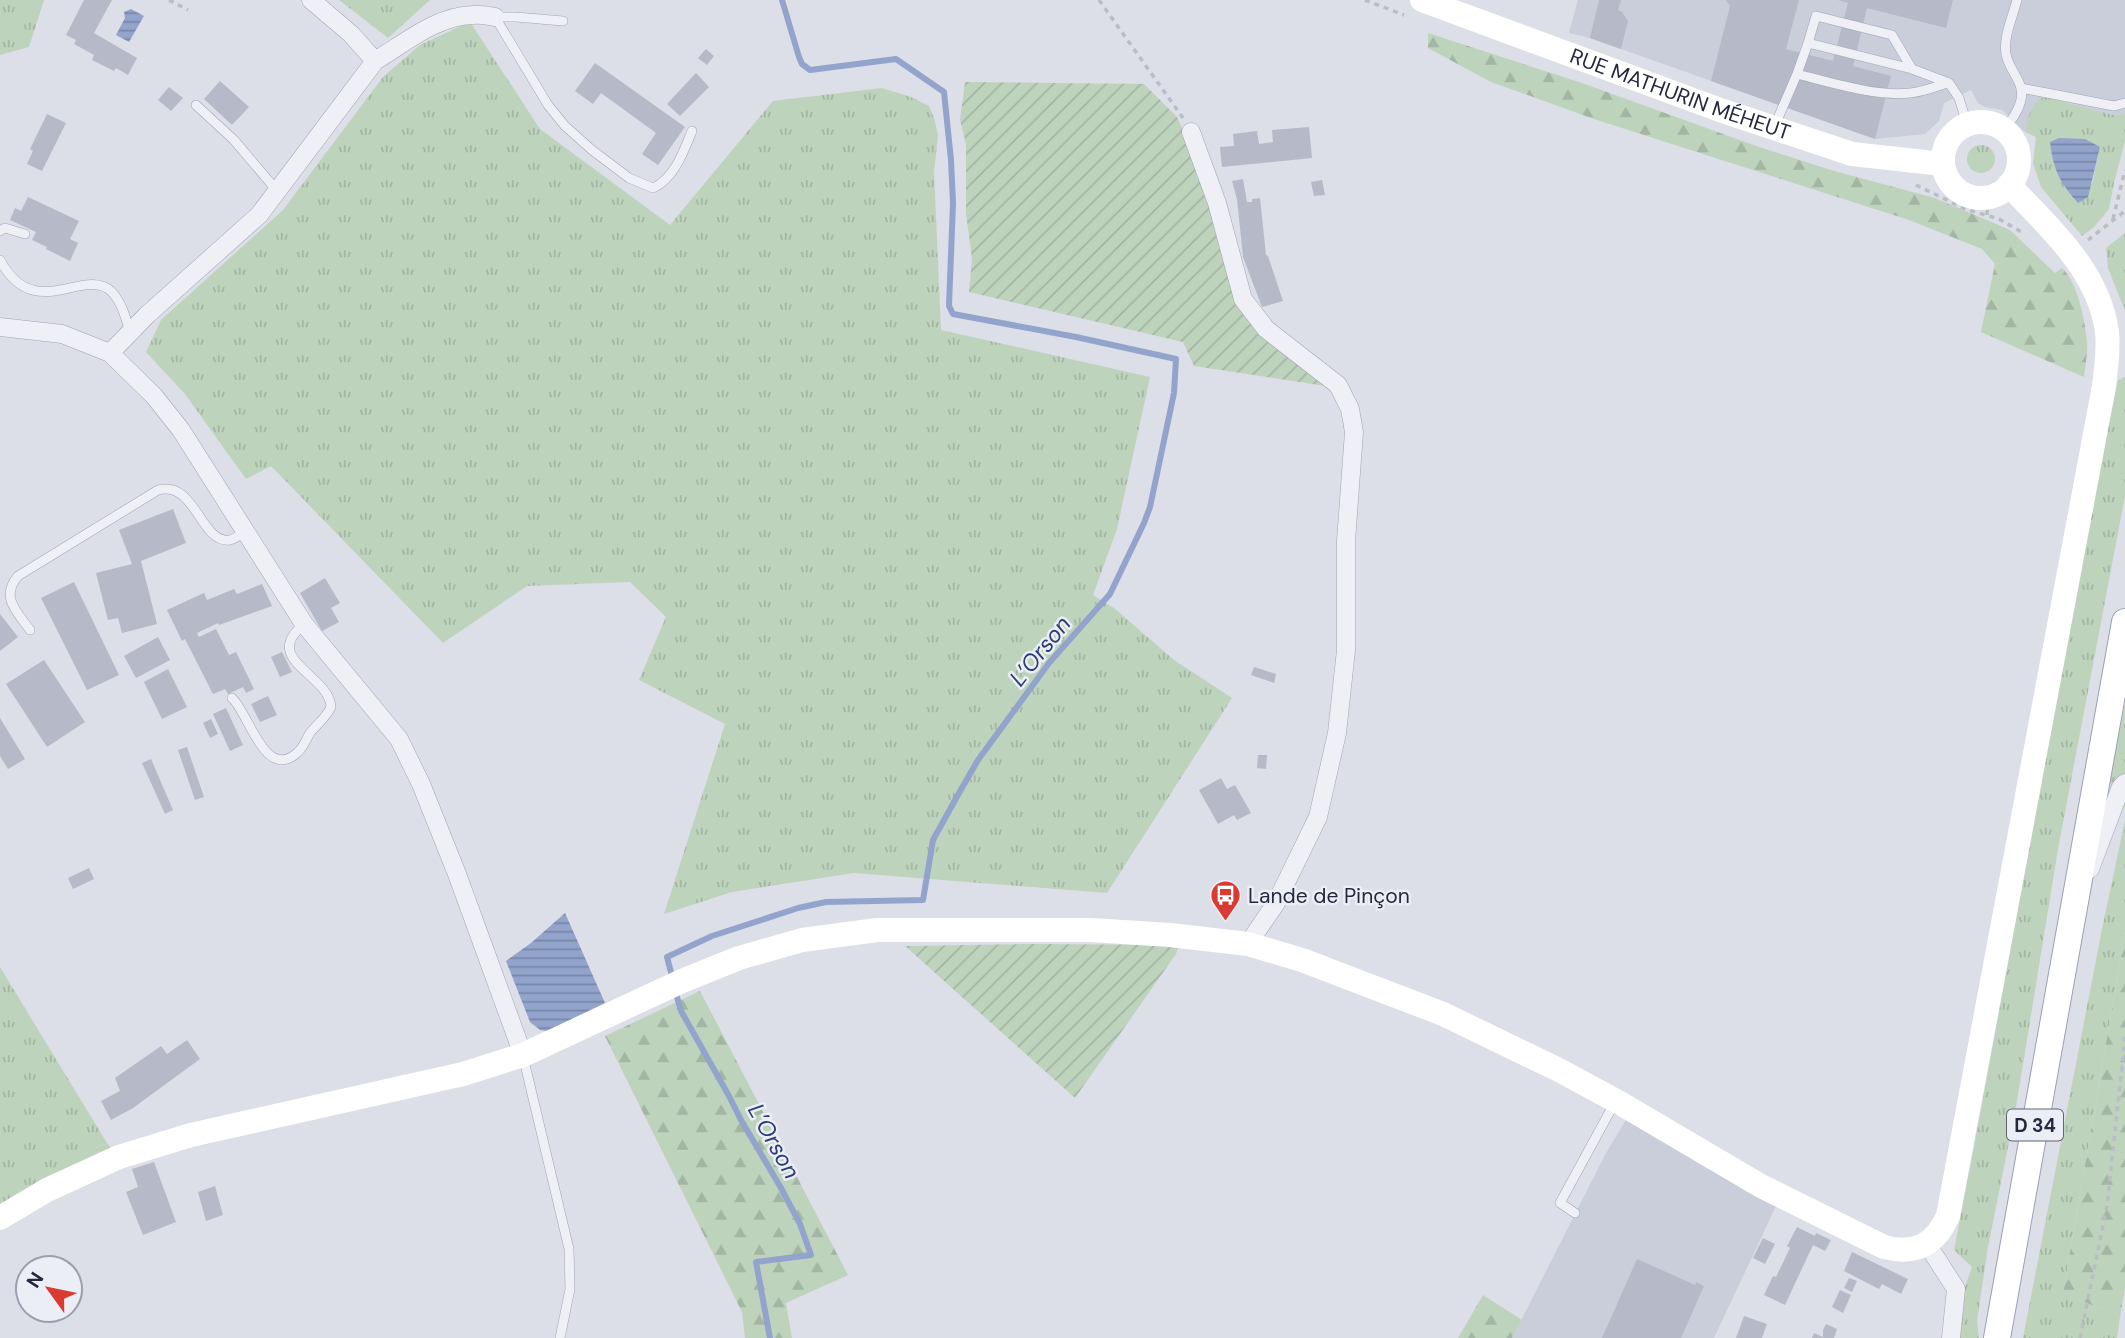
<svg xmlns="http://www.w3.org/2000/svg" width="2125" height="1338" font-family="'DM Sans',sans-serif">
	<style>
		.built { fill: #cacdda }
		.grass { fill: url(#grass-tufts); fill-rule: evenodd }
		.forest { fill: url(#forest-firs) }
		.garden { fill: url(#garden-furrows) }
		.water { fill: url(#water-rules) }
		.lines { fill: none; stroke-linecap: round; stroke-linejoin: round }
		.stream { stroke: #93a4cc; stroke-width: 6 }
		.building { fill: #b6b9c8 }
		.lane-casing { stroke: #a1a4b2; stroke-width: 10 }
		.street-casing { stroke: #a1a4b2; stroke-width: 19 }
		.primary-casing { stroke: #9aa0b5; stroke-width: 28 }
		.path { stroke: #babcc6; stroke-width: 3.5; stroke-dasharray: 5 5; stroke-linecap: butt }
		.lane { stroke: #eff0f6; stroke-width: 9 }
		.street { stroke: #eff0f6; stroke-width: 18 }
		.secondary { stroke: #fff; stroke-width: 24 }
		.primary { stroke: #fff; stroke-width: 26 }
		.labels { text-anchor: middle; stroke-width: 5; stroke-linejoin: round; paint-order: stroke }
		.shield { fill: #ebeef5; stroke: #606476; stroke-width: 2 }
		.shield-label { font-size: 19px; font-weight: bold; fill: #24293f }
		.street-label { font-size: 21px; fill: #24293f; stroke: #ebeef5 }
		.poi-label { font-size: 21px; fill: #24293f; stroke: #ebeef5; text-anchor: start }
		.water-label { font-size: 23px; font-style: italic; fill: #2b3e77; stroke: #ebeef5 }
	</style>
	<defs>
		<pattern id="grass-tufts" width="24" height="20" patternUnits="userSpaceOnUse" patternTransform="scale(1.75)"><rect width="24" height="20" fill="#bed3bc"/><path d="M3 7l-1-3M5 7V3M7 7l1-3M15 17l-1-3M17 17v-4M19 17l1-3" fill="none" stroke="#a3b5a3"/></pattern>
		<pattern id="forest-firs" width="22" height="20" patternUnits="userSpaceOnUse" patternTransform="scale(1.75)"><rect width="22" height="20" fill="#bed3bc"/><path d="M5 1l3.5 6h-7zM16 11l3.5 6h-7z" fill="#a3b5a3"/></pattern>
		<pattern id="garden-furrows" width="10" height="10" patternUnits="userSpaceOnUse" patternTransform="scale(1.75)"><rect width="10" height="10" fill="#bed3bc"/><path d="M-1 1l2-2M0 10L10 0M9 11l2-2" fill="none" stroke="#a3b5a3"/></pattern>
		<pattern id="water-rules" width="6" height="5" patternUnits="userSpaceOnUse" patternTransform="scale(1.75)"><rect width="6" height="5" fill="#93a4cc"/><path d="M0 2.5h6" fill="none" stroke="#7886a7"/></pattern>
	</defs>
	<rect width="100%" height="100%" fill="#dcdee8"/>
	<path class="built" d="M1578,0H2125V114L2113,115L2045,97L2032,107L2025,132L2002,110L1985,107L1978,103L1971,90L1944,103L1939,121L1925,134L1875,139L1590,38L1569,33Z
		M1627,1118L1776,1206L1714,1338H1512L1605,1155Z"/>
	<path class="grass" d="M0,0H44L29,47L0,55Z
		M339,0H434H430L388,38Z
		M470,22L540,129L670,225L773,101L882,88L911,97L929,106L934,118L938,135L934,172L941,330L1150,377L1117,529L1093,595L1114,608L1174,660L1232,698L1107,893L854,873L732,892L664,914L725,724L639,680L666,617L630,582L527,586L443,643L271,466L246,479L185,394L146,352L161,320L283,210L383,77L420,45Z
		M2045,97L2113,115L2125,114V141L2114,183L2109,209L2094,227L2082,236L2041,187L2033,163L2036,137L2025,132C2029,117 2029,103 2045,97ZM2050,142L2100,147L2092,184L2055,167Z
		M1967 159a14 14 0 1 1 28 0a14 14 0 1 1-28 0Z
		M2125,233V311L2108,268L2106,248Z
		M2125,377V496L2058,849L2016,1107L1988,1247L1977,1321L1979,1338H1955L1962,1296L1972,1267L1954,1250L1974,1147L2096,486L2118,380Z
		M2125,704V809L2109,782Z
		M2125,820V932L2063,1293L2120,1317L2117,1338H2023L2102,929Z
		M0,967L110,1148L0,1205Z"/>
	<path class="forest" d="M1428,33L1582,83L1759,147L1834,171L1935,198L2010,230L2055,273L2062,268C2078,283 2085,321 2087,342C2088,353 2085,366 2084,377L1981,332L1995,264L1982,249L1909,220L1594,119L1491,82L1428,48Z
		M2125,932V1288L2120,1317L2063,1293Z
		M700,991L848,1275L786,1303L792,1338H745L742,1312L605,1036Z
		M1483,1295L1522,1320L1512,1338H1458Z"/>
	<path class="garden" d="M965,82L1144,84L1177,117L1203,174L1230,282L1332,387L1194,366L1183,342L969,292L972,259L966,214V144L960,120Z
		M1028,944L1179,945L1176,954L1075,1098L905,946Z"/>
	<path class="water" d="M131,9L144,16L129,42L116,35L125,18L124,12Z
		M2059,138L2085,139L2100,147L2088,197L2078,203C2060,183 2053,169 2050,142Z
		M565,913L605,1003L547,1031L540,1030L530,1022L506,961L531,943Z"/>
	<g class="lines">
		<path class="stream" d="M673,980L667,957L712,936L798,908L826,902L923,900L933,840L959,793L978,760L1049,663L1110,594L1144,523L1150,507L1174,393L1176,359L1076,337L953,314L949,306L953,203L951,160L944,92L896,59L810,70L802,64L799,57L782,0
			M675,990L681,1011L729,1096L741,1120L781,1188L800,1224L811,1255L756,1262L770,1338"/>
	</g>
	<path class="building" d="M84,0H112L94,33L137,58L128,75L116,68L114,71L92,60L94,55L74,44L76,40L66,35Z
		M1599,0H1621L1618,10L1622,12L1628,21L1621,49L1590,38Z
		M1726,0H1799L1786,49L1833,61L1848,3L1838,0H1953L1946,28L1867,8L1853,66L1891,76L1875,139L1711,81L1730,6Z
		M706,49L714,56L707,65L698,58Z
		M595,63L685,127L658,165L642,154L656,133L601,93L593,104L575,91Z
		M696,73L709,87L680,116L667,104Z
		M220,81L249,107L232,125L204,99Z
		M169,87L183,98L171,111L158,100Z
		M47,114L66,123L42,171L27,164L33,151L30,149Z
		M1309,127L1312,158L1222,167L1220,147L1234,146L1233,134L1257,131L1259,144L1273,142L1272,130Z
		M1243,179L1247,202H1252V199L1260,198L1266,255L1268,256L1283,301L1262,307L1243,257L1237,199L1232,181Z
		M1322,180L1325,195L1314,196L1311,182Z
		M28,197L79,221L70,239L78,243L70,261L46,249L47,247L32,240L36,232L10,220L15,208L21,211Z
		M173,509L186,543L141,561L157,624L122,633L118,618L108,620L96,573L132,564L119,530Z
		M325,578L340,603L331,608L339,622L322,631L300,593Z
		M74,582L119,675L87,690L41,598Z
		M262,584L272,606L219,625L218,623L197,633L199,637L216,629L229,655L236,652L254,689L246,693L243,687L228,694L225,689L213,694L185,639L182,641L167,610L204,593L207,600L234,589L237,594Z
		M0,614L18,637L0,651Z
		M158,637L170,660L136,678L124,656Z
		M282,652L292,672L280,677L271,657Z
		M44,660L85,722L47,747L6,684Z
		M1254,667L1276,674L1274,683L1251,675Z
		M168,669L187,707L162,719L144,682Z
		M268,696L277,715L260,722L251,704Z
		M226,708L243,745L230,751L213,714Z
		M0,718L25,759L8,769L0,756Z
		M211,719L218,734L210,738L203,723Z
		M187,747L204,797L195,800L178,750Z
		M1258,755H1267L1266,769L1257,768Z
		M151,759L173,810L165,814L142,763Z
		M1221,778L1227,789L1235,785L1251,813L1237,820L1234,815L1218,824L1199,790Z
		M89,868L94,879L73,889L68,878Z
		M187,1040L200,1059L133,1108L111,1120L101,1101L120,1091L115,1078L161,1046L167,1054Z
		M154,1162L176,1222L143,1235L126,1192L138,1187L132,1169Z
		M215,1186L223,1215L206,1221L198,1192Z
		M1797,1227L1815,1236L1816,1233L1831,1240L1825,1251L1813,1245L1785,1305L1764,1295L1773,1276L1776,1277L1790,1248L1787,1246Z
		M1763,1238L1775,1244L1765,1264L1753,1258Z
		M1852,1252L1908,1279L1901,1294L1882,1284L1879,1289L1844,1271Z
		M1637,1259L1695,1285L1696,1282L1704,1286L1681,1338H1602Z
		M1849,1278L1857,1281L1852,1292L1844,1288Z
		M1840,1290L1851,1295L1843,1313L1832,1307Z
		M1744,1316L1767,1324L1762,1338H1736Z
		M1826,1324L1837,1329L1834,1338H1812L1814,1333L1823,1337V1330Z"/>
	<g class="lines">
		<defs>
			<path id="lane" d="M495,17L548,105L565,126L592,150L629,178L653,188C674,179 684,151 692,131
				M495,17H516L563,21
				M1808,43L1816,16L1892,35L1912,69
				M1797,74L1808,43L1912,69L1949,83L1959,98L1967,124
				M2021,88L2114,106L2125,103
				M196,105L234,140L278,192
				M1775,125L1797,74C1829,82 1877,97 1910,93C1923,92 1935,87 1947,83
				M2003,129C2014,119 2026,100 2020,85C2016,74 2008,66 2006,54C2003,37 2013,16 2017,0
				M0,231L5,228L25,234
				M0,260C35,325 84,265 112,292C122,303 126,319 130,332
				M30,630C17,612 0,597 18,576L158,490C196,480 200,544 230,540C234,539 240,535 245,533
				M232,698C249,713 265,783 298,752C304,747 306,739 310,733C317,724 326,718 331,707C329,674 260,660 304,624
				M523,1056L569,1249L570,1289L560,1338
				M1575,1213L1560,1203L1615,1102"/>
			<path id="street" d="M375,61C405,43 436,16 473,15C480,14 488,16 495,17
				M1191,132L1217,203L1243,299L1266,329L1338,385L1350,409L1354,432L1346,541V650L1337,733L1318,817L1276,903L1248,944
				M0,327L62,334L110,353L154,396L181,430L304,624L399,739L421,784L457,874L523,1055
				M110,353L147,315L259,215L375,61L351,34L311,0
				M2090,869L2121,787L2125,783
				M1927,1244L1956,1289L1951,1338"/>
			<path id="primary" d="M1997,1338L2125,622"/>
		</defs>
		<use href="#lane" class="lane-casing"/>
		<use href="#street" class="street-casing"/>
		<use href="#primary" class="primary-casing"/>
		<path class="path" d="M169,0L188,10
			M1099,0L1183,118
			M1365,0L1404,15
			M1916,185L1965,209L1999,219L2023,233
			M1987,215L1988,197
			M2113,219L2125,170
			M2088,240L2125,211
			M2080,1338L2107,1206L2125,1037"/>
		<use href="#lane" class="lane"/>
		<use href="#street" class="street"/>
		<g class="secondary">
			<path id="s1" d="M1422,0L1720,110L1852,154L1943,164"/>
			<circle cx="1981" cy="160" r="38"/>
			<path d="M0,1218L47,1190L119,1157L191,1135L463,1074L523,1055L682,981L739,958L802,940L877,930H1091L1170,935L1248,944L1302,960L1443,1014L1559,1070L1620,1103L1761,1186L1884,1247C1915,1255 1935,1245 1948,1216L2104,386C2106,369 2109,350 2107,332C2099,271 2049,227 2009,185"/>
		</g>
		<use href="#primary" class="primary"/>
	</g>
	<defs>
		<symbol id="bus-pin" viewBox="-11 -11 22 30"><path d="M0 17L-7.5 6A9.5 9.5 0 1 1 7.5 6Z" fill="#db3a33" stroke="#ebeef5"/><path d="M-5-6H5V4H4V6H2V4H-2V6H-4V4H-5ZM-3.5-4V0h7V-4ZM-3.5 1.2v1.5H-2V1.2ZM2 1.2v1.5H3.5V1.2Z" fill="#fff"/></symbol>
	</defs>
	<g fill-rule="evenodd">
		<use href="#bus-pin" x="1208" y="878" width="35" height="47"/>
	</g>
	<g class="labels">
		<rect class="shield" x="2007" y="1109.5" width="56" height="31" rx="5"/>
		<g class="shield-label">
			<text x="2035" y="1132">D 34</text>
		</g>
		<g class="street-label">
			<text dy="7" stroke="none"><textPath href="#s1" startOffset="275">RUE MATHURIN MÉHEUT</textPath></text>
		</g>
		<g class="poi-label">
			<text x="1248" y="903">Lande de Pinçon</text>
		</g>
		<g class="water-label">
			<text transform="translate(1040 651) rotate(-51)" y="8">L’Orson</text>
			<text transform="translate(774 1141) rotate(61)" y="8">L’Orson</text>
		</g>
	</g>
	<g transform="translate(49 1289) rotate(303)"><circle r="33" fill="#ebeef5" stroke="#9b9fac" stroke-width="2"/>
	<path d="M0-5L12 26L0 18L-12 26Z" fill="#db3a33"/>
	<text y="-10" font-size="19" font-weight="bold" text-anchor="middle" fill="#24293f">N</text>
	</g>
</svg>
